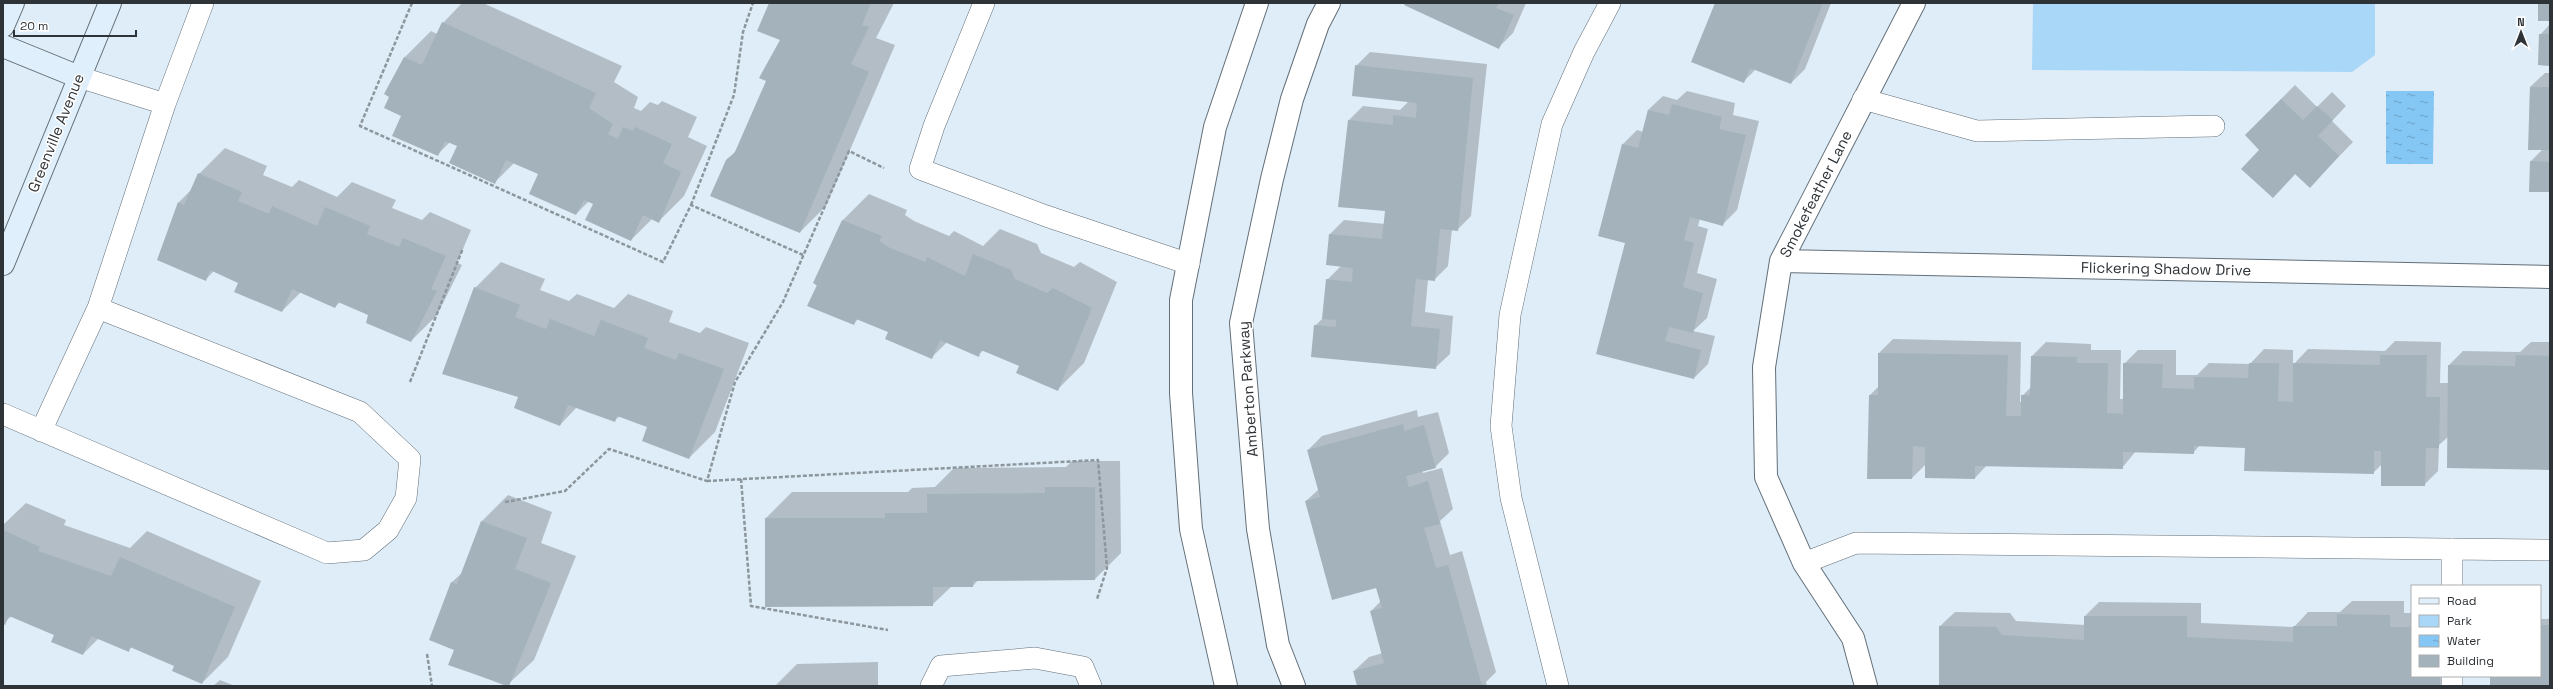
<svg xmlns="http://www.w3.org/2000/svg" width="2553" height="689" font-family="'Space Grotesk',sans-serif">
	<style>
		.park { fill: #a9d7f7 }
		.water { fill: url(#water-ripples) }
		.shadow { fill: #0003 }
		.building { fill: #a4b2bc }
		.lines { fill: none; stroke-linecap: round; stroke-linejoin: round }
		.service-casing { stroke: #636f78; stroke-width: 22 }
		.minor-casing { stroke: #636f78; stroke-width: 24 }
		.tertiary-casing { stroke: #636f78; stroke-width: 24 }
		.secondary-casing { stroke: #636f78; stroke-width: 24 }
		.path { stroke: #8c969d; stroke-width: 2.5; stroke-dasharray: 4 2; stroke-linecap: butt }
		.service { stroke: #fff; stroke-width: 21 }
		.minor { stroke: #fff; stroke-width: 22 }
		.tertiary { stroke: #fff; stroke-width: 22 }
		.secondary { stroke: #dfeffb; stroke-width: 22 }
		.labels { text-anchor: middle; stroke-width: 3; stroke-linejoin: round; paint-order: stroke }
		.street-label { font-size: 15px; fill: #2e3337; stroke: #fff }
	</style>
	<defs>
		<pattern id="water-ripples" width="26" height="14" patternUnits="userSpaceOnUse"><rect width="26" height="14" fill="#84c6f4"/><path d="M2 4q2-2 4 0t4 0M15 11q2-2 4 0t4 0" fill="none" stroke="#6ca1c6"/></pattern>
	</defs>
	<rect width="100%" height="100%" fill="#dfedf8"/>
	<path class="park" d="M2033,3H2375V55L2352,72L2032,70Z"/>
	<path class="water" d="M2386,91H2434L2433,164H2386Z"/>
	<path class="shadow" d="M462,3H483L622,66L614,82L638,97L634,108L641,111L650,102L658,105L662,101L697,117L688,137L707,146L684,196L658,222L652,219L631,240L594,203L589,201L576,214L540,174L515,162L495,182L458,146L450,142L437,155L402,116L390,96L385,94L405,57L431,31L437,34L443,23Z
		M770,3H894L876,38L895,45L826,206L800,232L726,160L737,150L767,81L781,40Z
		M1406,3H1526L1513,33L1499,47Z
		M1716,3H1831L1805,69L1791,83L1756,69L1743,82Z
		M2550,24V65L2540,35Z
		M1370,52L1487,64L1471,216L1457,230L1452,229L1448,266L1434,280H1428L1425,312L1453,316L1450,354L1435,368L1315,326L1323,318L1327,280L1341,266L1330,234L1344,220L1385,224L1386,210L1349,120L1363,106L1400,110L1409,101L1356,66Z
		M2545,73H2550V191L2530,162L2543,149H2529L2530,87Z
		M2295,85L2317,107L2332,92L2346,106L2332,121L2353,142L2324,172L2296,173L2287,183L2261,150L2281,99Z
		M1687,91L1735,103L1733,115L1759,121L1737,210L1723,224L1700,218L1698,226L1708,229L1697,273L1717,279L1707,318L1693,331L1715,336L1708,364L1694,378L1597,353L1626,243L1599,236L1623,144L1637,130L1643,132L1648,110L1663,96L1677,100Z
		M225,148L267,166L263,175L292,187L299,180L337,197L352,182L396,200L392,208L422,220L430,212L471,230L457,263L462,265L437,315L411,341L370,315L340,302L335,307L301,292L282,311L239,282L214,271L206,279L179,202L192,189L199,174Z
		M869,194L907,210L905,215L914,221L949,236L954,231L983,246L1000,229L1037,244L1041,253L1074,267L1080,262L1117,282L1084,363L1058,389L1021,366L984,350L978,355L947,342L932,357L889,332L858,319L854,324L814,283L843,220Z
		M501,262L545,279L540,290L569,301L577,294L614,308L628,294L673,311L669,322L700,333L706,327L749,343L715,432L689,458L648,427L620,416L614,421L577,407L560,425L519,397L475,288Z
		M1893,339L2021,342L2020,402H2022V396L2032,386V356L2046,342L2091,344V350H2121L2120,399H2124V364L2138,350H2176V375H2197L2209,363L2250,364L2264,349L2293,350V365L2308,349L2385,351L2395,341L2441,342L2440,383H2449V365L2463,351L2520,352L2531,342H2550V469L2448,437L2439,445L2438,471L2424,485L2382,464L2373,473L2246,447L2200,445L2193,453L2136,451L2122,468L1987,465L1975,478L1926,464L1912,478L1870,395L1879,386V353Z
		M1417,410L1418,417L1438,412L1449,453L1435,467L1422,471L1423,473L1442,468L1453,509L1440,521L1450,555L1462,551L1496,672L1486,682L1487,686H1358L1354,671L1369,657L1383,653L1371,611L1381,601L1377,587L1306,501L1319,489L1308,450L1322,436Z
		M1072,461H1120L1121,553L1095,579H979L973,586H952L932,605L766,518L792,492H908L912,488L935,487L954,468L1066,467Z
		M508,495L552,512L541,543L576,556L534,660L506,686L449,664L455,649L452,582L463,572L482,521Z
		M26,503L66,520L64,525L130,548L147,531L261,581L228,657L202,683L175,665L132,647L128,651L99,638L83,654L55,635L12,616L3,623V525Z
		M2352,601H2404V613H2412V676H2454L2453,686H1940V626L1955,612L2010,613L2016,621L2085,625V616L2099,602L2201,603V623L2294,627L2308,612H2340Z
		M2550,617V686H2491V676H2540V619H2548Z
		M878,662V686H775L797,664Z
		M220,680L235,686H213Z"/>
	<path class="building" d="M769,3H871L862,25L869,27L851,64L869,72L800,233L710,196L726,160L734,154L766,81L759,78L780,40L757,31Z
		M1405,3H1499L1496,8L1514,15L1499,49L1404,5Z
		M1715,3H1823L1791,84L1750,68L1744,83L1691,62Z
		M2538,3H2550V21H2538Z
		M442,22L596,93L589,108L613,124L608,134L618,139L623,127L633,131L635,127L672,144L663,163L681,172L659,223L643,215L631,241L585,220L593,204L584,200L576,215L529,194L538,174L506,160L495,184L449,163L457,146L445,141L438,156L392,136L401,116L384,108L389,97L384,94L404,57L422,65Z
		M2539,34H2550V66L2538,65Z
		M1355,65L1473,78L1458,231L1440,229L1435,281L1416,279L1411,326L1440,329L1436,369L1311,357L1314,325L1336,327V320L1322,319L1326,279L1352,282L1353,268L1326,265L1329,234L1382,239L1385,211L1338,207L1348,120L1393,125V115L1416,118L1417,103L1352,96Z
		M2530,87H2550V150H2528Z
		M2281,99L2303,120L2317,106L2333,120L2318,136L2339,156L2310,188L2295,174L2273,198L2241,169L2259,150L2245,135Z
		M1672,104L1722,117L1719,129L1746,135L1723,226L1690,217L1684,240L1694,243L1683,287L1703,293L1693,333L1669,327L1665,341L1701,350L1694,379L1596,354L1625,243L1598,236L1622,144L1638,148L1648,110L1669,115Z
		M2530,161L2550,162V192H2529Z
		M198,173L242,192L238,201L269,214L272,206L317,226L325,207L370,226L367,234L399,247L403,238L446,256L431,289L437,291L411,342L366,323L368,315L338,302L335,308L292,289L282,312L234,292L238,283L210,270L206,281L157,260L178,202L184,205Z
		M842,220L882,236L879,241L888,247L925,262L927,257L965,276L973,254L1011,270L1015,279L1047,293L1053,288L1092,308L1058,391L1016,373L1019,366L981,350L979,357L940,340L932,359L885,339L888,332L856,319L854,325L807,306L817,285L813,283Z
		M474,287L520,305L515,317L546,329L550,319L594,336L601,320L648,338L644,348L676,360L679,353L724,369L689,459L642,441L647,427L617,416L615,422L568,405L560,426L514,408L518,397L442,374Z
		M1878,353L2008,355L2006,416H2021V395H2030L2031,356L2077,357V363H2108L2107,413L2123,414V363L2163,364L2162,388L2194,389V377L2248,378L2249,363H2279L2278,401L2293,402V363L2380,365V355H2427L2426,397H2440L2439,448H2426L2425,486H2381V451H2374V474L2244,471L2245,448L2194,446V454L2123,452V469L1975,466V479L1925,478V447L1913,446L1912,479H1867L1869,395H1878Z
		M2516,355L2550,356V470L2447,468L2448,365L2515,366Z
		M1403,424L1404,431L1424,425L1436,468L1406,476L1409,487L1428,481L1440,524L1424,528L1436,568L1448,565L1482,686H1357L1353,671L1384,663L1370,611L1382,608L1376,588L1332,600L1305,501L1320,497L1307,450Z
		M1045,487H1095V580L973,581V587H933V606L765,607V518H885V513H927V494L1045,493Z
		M481,521L527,538L515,569L551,583L509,686L448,665L454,650L429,640L451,582L457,584Z
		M3,530L40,547L38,551L111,576L120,557L235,607L202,684L172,671L174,666L130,647L129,652L91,636L83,655L51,642L54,635L9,616L5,625L3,624Z
		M2337,614L2390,615V627H2412V676H2440V686H1939V626L1996,627L2002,635L2084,640V616H2187V637L2293,642V626H2337Z
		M2540,625H2550V686H2490V676H2540Z"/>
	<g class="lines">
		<defs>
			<path id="service" d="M984,3L934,126L920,169L1046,216L1189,264
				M79,77L165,104L203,3
				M1863,99L1977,131L2214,126
				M3,414L327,553L364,550L388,530L406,498L410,459L360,412L98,308L165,104
				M41,431L98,308
				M2452,549V586
				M1804,563L1856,543L2550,550
				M2452,676V686
				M931,686L941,666L1035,658L1083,667L1091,686
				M1558,686L1511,498L1501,426L1510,315L1552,124L1584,52L1610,3"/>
			<path id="minor" d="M1781,261L2550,277
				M1866,686L1853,638L1804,563L1766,477L1764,367L1781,261L1914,3"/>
			<path id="tertiary" d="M1226,686L1191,529L1181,393V300L1215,127L1257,3
				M1294,686L1278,645L1258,529L1241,323L1272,179L1292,99L1318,24L1329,3"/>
			<path id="secondary" d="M3,26L13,3
				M3,46L79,77
				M3,264L110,3"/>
		</defs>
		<use href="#service" class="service-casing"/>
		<use href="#minor" class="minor-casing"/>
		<use href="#tertiary" class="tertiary-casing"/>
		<use href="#secondary" class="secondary-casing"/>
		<path class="path" d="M412,3L360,126L663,262L691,205L803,255
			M691,205L734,95L743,32L753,3
			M410,382L463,248
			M741,479L751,606L888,630
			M707,481L1098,460L1107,568L1097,599
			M505,502L565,491L609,449L707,481L735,382L783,302L849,151L884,168
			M427,654L432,686"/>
		<use href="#service" class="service"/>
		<use href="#minor" class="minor"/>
		<use href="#tertiary" class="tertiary"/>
		<use href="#secondary" class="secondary"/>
	</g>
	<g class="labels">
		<g class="street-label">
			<text transform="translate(56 133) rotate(-68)" y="5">Greenville Avenue</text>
			<text transform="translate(1816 194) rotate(-63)" y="5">Smokefeather Lane</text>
			<text transform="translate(2166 269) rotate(1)" y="5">Flickering Shadow Drive</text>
			<text transform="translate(1248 389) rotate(-94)" y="5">Amberton Parkway</text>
		</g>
	</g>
	<rect width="2553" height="689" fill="none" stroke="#2e3337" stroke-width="8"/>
	<rect x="2411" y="585" width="130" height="92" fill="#ffffff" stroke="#abadaf"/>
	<rect x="2419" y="598" width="20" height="6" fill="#dfeffb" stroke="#abadaf"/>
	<text x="2447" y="605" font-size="12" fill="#2e3337">Road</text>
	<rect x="2419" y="615" width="20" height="12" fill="#a9d7f7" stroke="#abadaf"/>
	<text x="2447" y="625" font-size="12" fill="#2e3337">Park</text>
	<rect x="2419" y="635" width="20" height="12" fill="url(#water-ripples)" stroke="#abadaf"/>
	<text x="2447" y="645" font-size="12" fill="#2e3337">Water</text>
	<rect x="2419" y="655" width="20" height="12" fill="#a4b2bc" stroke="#abadaf"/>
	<text x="2447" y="665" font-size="12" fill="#2e3337">Building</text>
	<g transform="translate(2521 32)" stroke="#ffffff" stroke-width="3" paint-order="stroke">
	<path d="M0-3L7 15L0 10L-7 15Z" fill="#2e3337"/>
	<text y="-6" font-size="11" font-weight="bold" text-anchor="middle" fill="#2e3337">N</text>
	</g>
	<path d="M14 30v6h122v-6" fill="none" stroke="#2e3337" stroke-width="2"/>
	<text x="20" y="30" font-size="12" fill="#2e3337" stroke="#ffffff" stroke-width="3" paint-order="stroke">20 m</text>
</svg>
